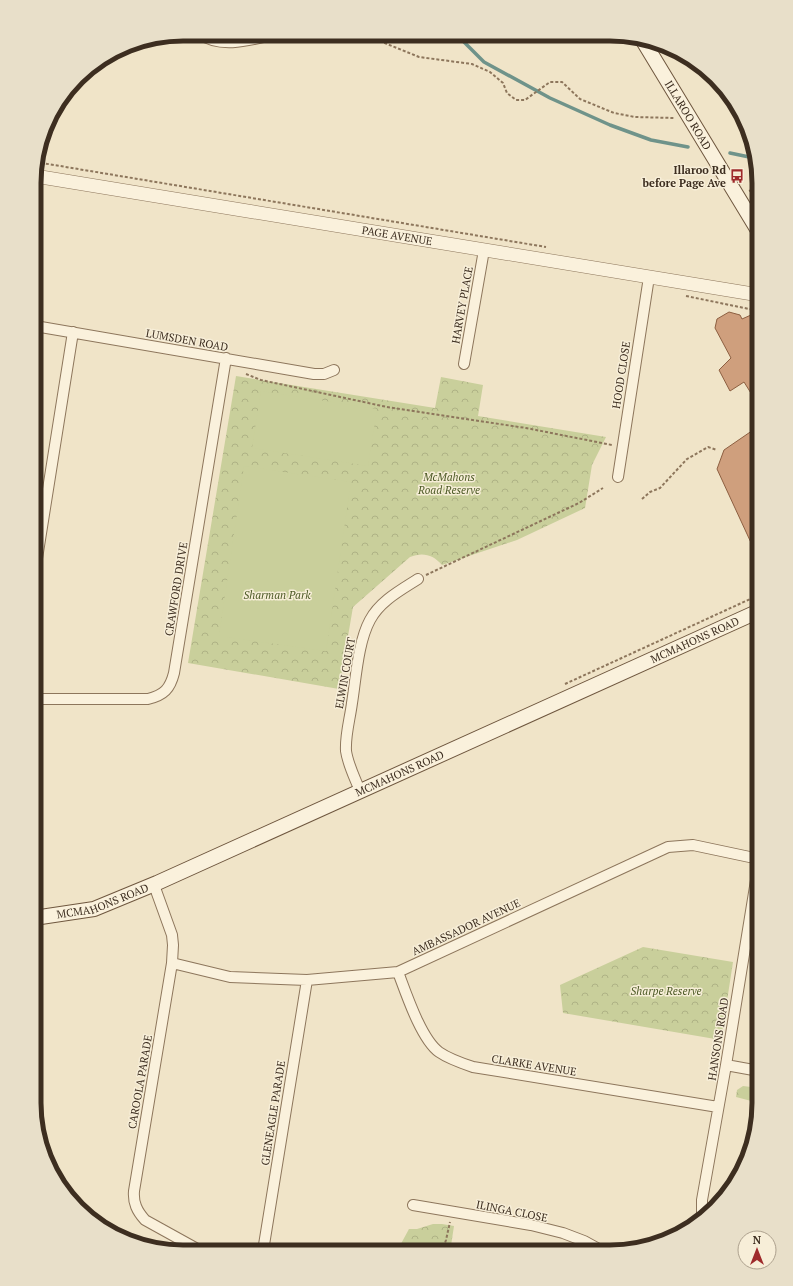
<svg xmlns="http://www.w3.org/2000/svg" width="793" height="1286" font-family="'PT Serif',serif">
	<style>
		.forest { fill: url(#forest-crowns) }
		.pitch { fill: #c9cf9b }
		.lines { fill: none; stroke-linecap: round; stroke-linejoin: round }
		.stream { stroke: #6f938a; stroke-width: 3.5 }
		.building { fill: #cf9f7d; stroke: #8d5f41 }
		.minor-casing { stroke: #8d765c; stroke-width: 12 }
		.tertiary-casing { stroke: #8d765c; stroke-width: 14 }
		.secondary-casing { stroke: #6f573f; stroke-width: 16 }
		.path { stroke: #8d765c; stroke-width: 2; stroke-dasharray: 3 2; stroke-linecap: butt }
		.minor { stroke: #faf1dc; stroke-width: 10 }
		.tertiary { stroke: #faf1dc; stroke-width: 13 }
		.secondary { stroke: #faf1dc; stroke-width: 14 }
		.labels { text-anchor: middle; stroke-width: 3; stroke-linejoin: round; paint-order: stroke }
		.street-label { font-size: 11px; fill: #3d2e20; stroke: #f7eed8 }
		.poi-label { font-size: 11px; font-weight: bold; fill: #3d2e20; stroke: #f7eed8; text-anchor: end }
		.park-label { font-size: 11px; font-style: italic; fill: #4d5a26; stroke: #f7eed8 }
		.rim { fill: none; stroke: #3d2e20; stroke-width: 5 }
	</style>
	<defs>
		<pattern id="forest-crowns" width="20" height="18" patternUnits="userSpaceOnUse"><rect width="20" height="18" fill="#c9cf9b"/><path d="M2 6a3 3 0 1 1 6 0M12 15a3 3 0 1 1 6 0" fill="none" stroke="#aeb285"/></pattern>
	</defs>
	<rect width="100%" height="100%" fill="#f0e4c8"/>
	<path class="forest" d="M236,376L435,408L441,377L483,385L478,416L606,437L592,465L585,508L517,540L442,565C433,554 422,552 410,557L353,607L339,689L188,663Z
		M643,947L733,962L721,1040L563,1013L560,985Z
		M743,1086L759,1088V1103L736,1097L737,1090Z
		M433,1224H442L454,1226L450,1252L397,1251L409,1229H417Z"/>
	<path class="pitch" d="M261,391L377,409L368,466L252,448Z
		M244,466L351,482L326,651L219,636Z"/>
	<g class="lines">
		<path class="stream" d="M457,35L484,62L550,98L610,125L651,140L688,147
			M730,153L754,158"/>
	</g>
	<path class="building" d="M729,312L740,315L742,319L751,315L759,329V396L754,398L744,382L730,391L719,370L731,358L715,328L717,319Z
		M759,426V544L753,547L717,469L724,450Z"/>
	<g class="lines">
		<defs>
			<path id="minor" d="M200,34C219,48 247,41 268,36
				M35,326L314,374H324L334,370
				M464,364L484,250
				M618,477L649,277
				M35,571L73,332
				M35,699H148C164,695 170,689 174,673L226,358
				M360,791C355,778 348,765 346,751C345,735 350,719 352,703C356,678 358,642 370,620C380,601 401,590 418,579
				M154,885L172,935L173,945L172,963L134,1191C133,1203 137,1211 145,1220L201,1251
				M172,963L230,977L307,980L398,972L668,847L693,845L759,859
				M398,972C406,993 421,1039 439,1052C449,1059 461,1063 473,1067L718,1107
				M726,1065L759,1071
				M413,1205L531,1225L563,1233L584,1241L604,1252
				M702,1220V1200L726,1065L759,862
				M263,1251L307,980"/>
			<g id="tertiary">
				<path id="s1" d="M35,176L759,295"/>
			</g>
			<g id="secondary">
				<path id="s2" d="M642,39L759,232"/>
				<path id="s3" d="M34,918L94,909L157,883L759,611"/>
			</g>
		</defs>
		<use href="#minor" class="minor-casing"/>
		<use href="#tertiary" class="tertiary-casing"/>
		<use href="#secondary" class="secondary-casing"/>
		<path class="path" d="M379,35L382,42L419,57L472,64L490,72L503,83L507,93L516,100H525L550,82H562L580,99L614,113L635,117L674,118
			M36,162L546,247
			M749,191L754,189L759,190
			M686,296L759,311
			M246,374L261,380L387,407L526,428L612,445
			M642,499L650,492L660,488L687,459L708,447L717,450
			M426,575L579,503L603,488
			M565,684L759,595
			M442,1252L446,1240L450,1222"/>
		<use href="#minor" class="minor"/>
		<use href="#tertiary" class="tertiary"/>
		<use href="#secondary" class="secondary"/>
	</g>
	<defs>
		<symbol id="bus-bare" viewBox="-9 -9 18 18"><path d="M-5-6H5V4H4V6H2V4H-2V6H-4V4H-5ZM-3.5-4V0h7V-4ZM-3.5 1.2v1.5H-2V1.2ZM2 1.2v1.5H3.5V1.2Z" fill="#9e2a2b" stroke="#f7eed8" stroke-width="2.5" paint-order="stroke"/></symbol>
	</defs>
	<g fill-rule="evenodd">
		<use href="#bus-bare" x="727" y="166" width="20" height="20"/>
	</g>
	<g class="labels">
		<g class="street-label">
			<text dy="4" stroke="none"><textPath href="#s2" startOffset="89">ILLAROO ROAD</textPath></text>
			<text dy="4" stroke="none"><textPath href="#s1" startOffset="367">PAGE AVENUE</textPath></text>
			<text transform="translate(462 305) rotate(-80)" y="4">HARVEY PLACE</text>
			<text transform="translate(187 340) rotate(10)" y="4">LUMSDEN ROAD</text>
			<text transform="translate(621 375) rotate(-81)" y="4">HOOD CLOSE</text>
			<text transform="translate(176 589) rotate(-81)" y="4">CRAWFORD DRIVE</text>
			<text dy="4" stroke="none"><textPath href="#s3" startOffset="719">MCMAHONS ROAD</textPath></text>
			<text transform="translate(345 673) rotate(-80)" y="4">ELWIN COURT</text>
			<text dy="4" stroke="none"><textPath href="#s3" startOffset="395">MCMAHONS ROAD</textPath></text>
			<text dy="4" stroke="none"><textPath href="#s3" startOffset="71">MCMAHONS ROAD</textPath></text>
			<text transform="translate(466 927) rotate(-25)" y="4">AMBASSADOR AVENUE</text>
			<text transform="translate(718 1039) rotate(-81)" y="4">HANSONS ROAD</text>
			<text transform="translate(534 1065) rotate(9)" y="4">CLARKE AVENUE</text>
			<text transform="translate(140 1082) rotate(-80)" y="4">CAROOLA PARADE</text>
			<text transform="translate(273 1113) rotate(-81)" y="4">GLENEAGLE PARADE</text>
			<text transform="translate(512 1211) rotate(11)" y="4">ILINGA CLOSE</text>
		</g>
		<g class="poi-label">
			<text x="726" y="174">Illaroo Rd<tspan x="726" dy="13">before Page Ave</tspan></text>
		</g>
		<g class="park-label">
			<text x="449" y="481">McMahons<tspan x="449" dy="13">Road Reserve</tspan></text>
			<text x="277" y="599">Sharman Park</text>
			<text x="666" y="995">Sharpe Reserve</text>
		</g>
	</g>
	<path d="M0 0H793V1286H0ZM183 41H610A142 142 0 0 1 752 183V1103A142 142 0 0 1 610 1245H183A142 142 0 0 1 41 1103V183A142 142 0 0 1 183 41Z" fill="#e8dfc9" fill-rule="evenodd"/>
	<path class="rim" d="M183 41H610A142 142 0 0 1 752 183V1103A142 142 0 0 1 610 1245H183A142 142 0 0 1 41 1103V183A142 142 0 0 1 183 41Z"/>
	<g transform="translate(757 1250)"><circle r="19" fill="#f7eed8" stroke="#ada18e"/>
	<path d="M0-3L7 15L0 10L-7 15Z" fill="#9e2a2b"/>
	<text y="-6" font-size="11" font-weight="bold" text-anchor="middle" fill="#3d2e20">N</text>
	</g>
</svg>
